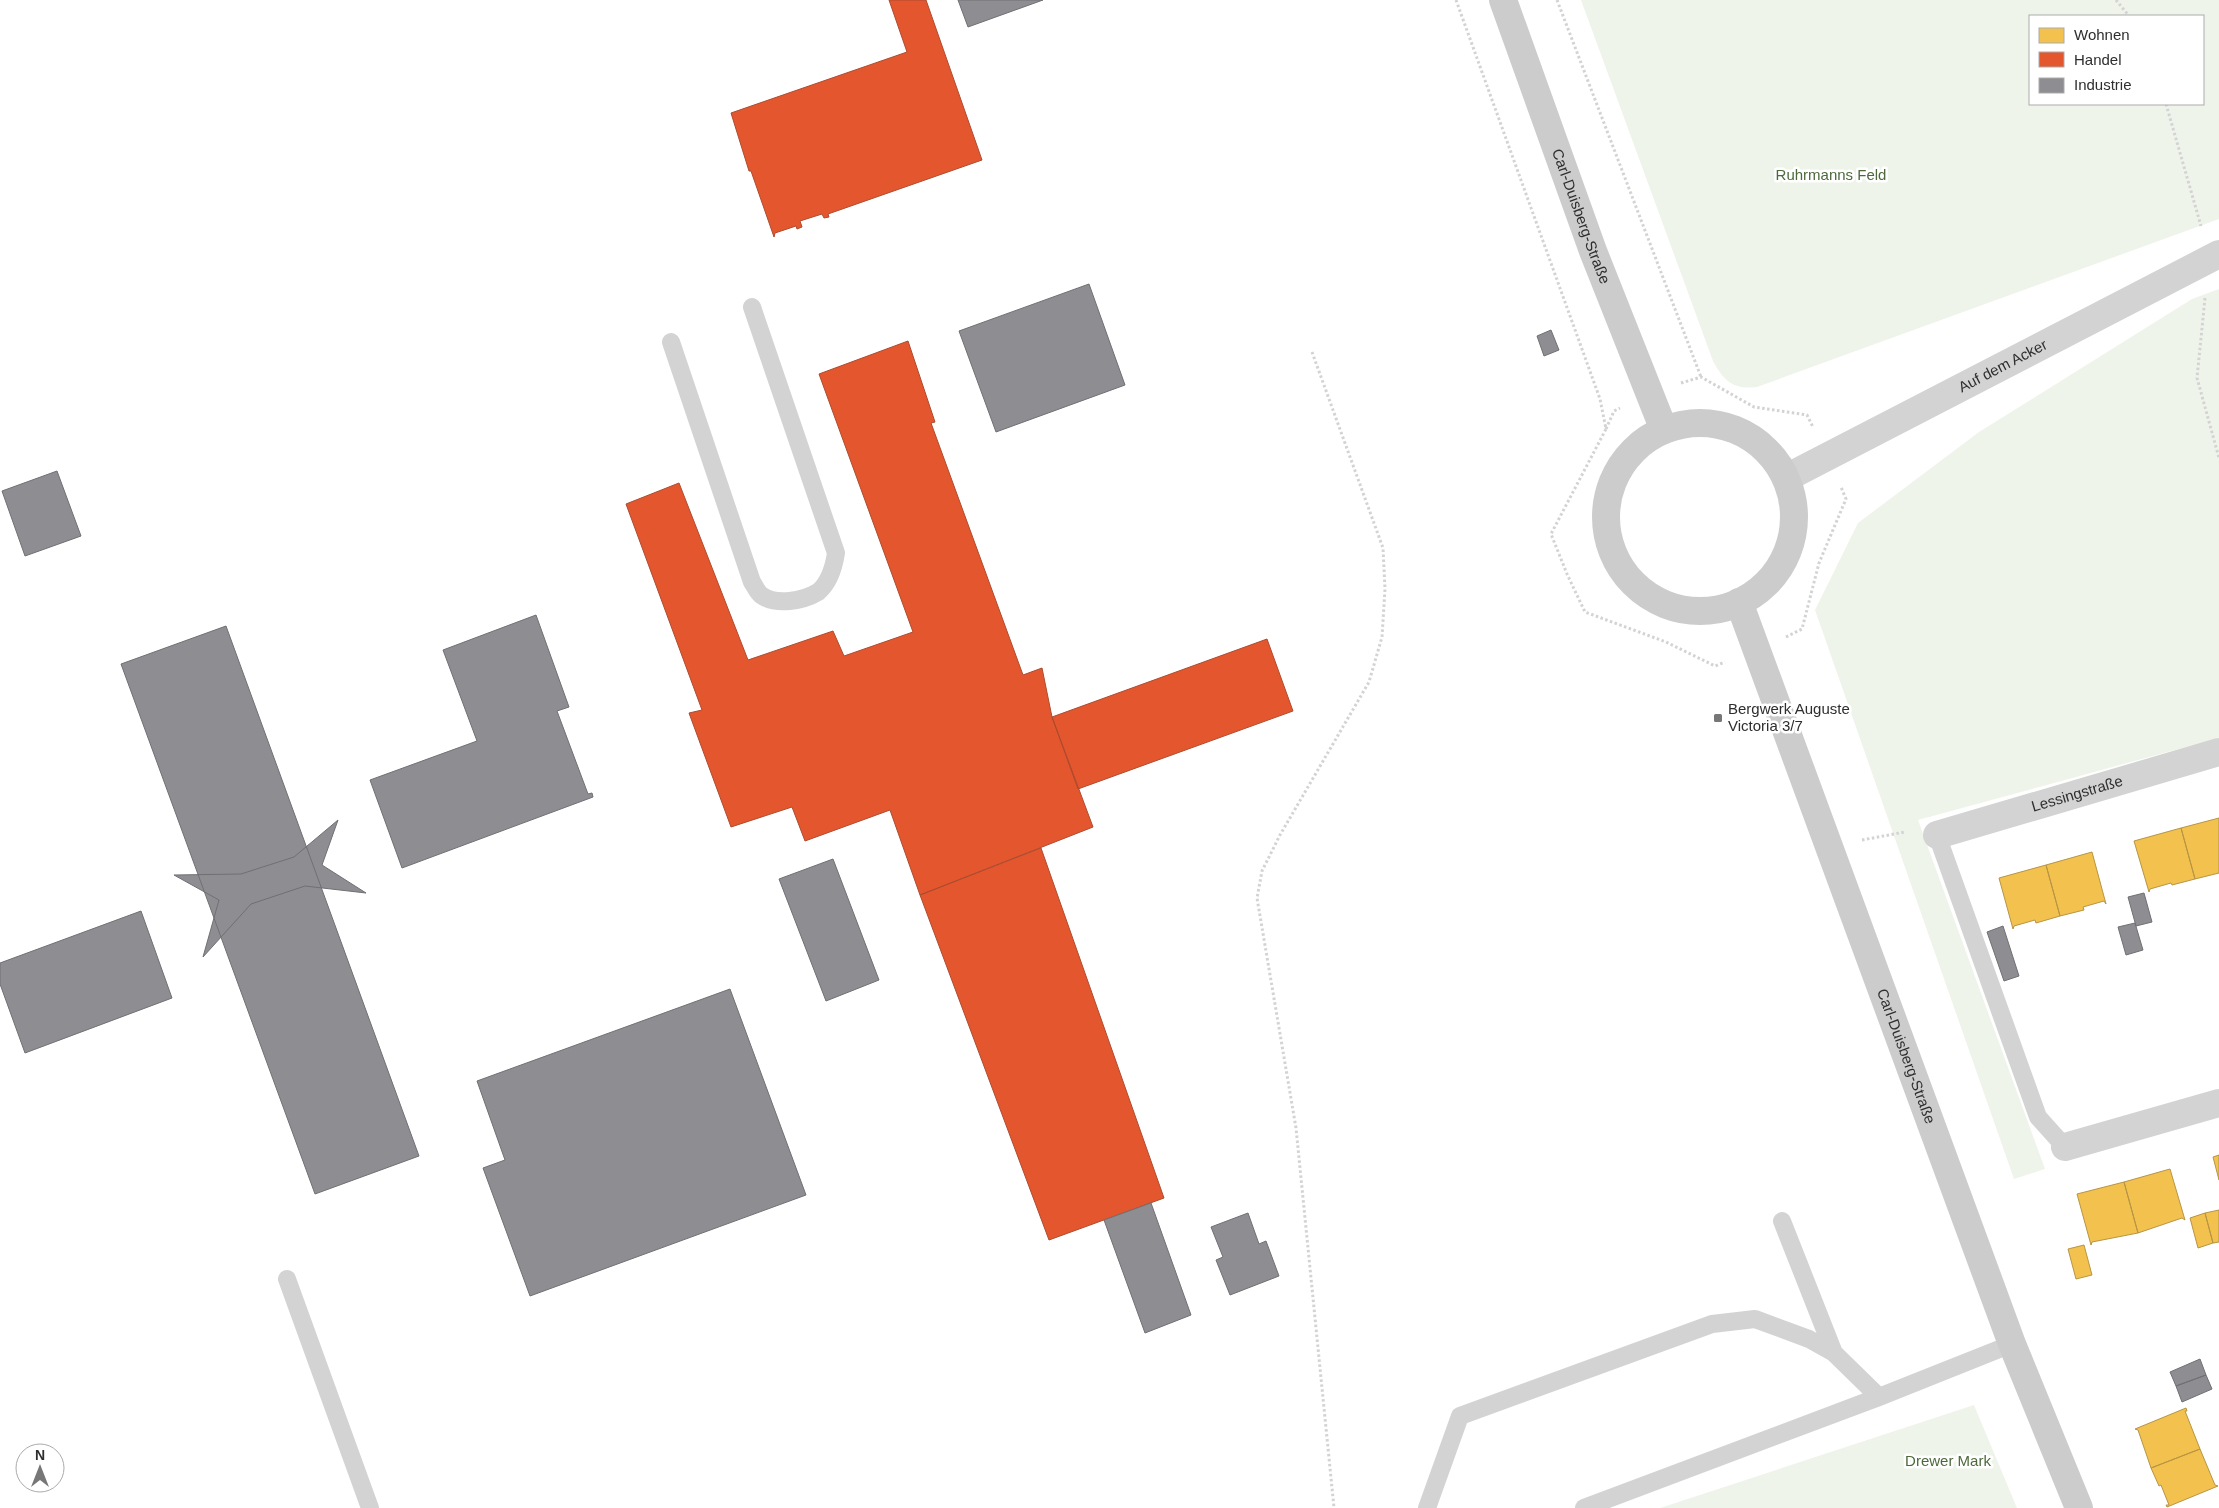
<svg xmlns="http://www.w3.org/2000/svg" width="2219" height="1508" font-family="Helvetica,sans-serif">
	<style>
		.green { fill: #eff4eb; fill-rule: evenodd }
		.homes { fill: #f2c14e; stroke: #b79544 }
		.shops { fill: #e4572e; stroke: #ad4b2e }
		.industry { fill: #8d8d92; stroke: #707074 }
		.lines { fill: none; stroke-linecap: round; stroke-linejoin: round }
		.path { stroke: #d3d3d3; stroke-width: 3; stroke-dasharray: 2.5 2.5; stroke-linecap: butt }
		.service { stroke: #d3d3d3; stroke-width: 18 }
		.minor { stroke: #d3d3d3; stroke-width: 28 }
		.secondary { stroke: #ccc; stroke-width: 28 }
		.poi-dot { fill: #777; stroke: #fff; stroke-width: 2 }
		.labels { text-anchor: middle; stroke-width: 5; stroke-linejoin: round; paint-order: stroke }
		.park-label { font-size: 15px; fill: #4c693c; stroke: #fff }
		.street-label { font-size: 15px; fill: #2e2e2e; stroke: #fff }
		.poi-label { font-size: 15px; fill: #2e2e2e; stroke: #fff; text-anchor: start }
	</style>
	<rect width="100%" height="100%" fill="#fff"/>
	<path class="green" d="M1581,0H2219V219L1757,387C1733,390 1724,381 1713,361ZM2203,16V104H2030V16Z
		M2219,289V738L1918,820L2045,1169L2014,1179L1815,610L1858,523L1979,432L2192,299Z
		M1974,1405L2017,1508H1660Z"/>
	<path class="homes" d="M2219,818V873L2195,879L2181,828Z
		M2181,828L2195,879L2172,885L2171,883L2150,889L2149,892L2134,841Z
		M2092,852L2106,904L2104,901L2083,907L2084,910L2060,916L2046,865Z
		M2046,865L2060,916L2036,923L2035,920L2014,926L2013,929L1999,878Z
		M2219,1155V1180L2213,1157Z
		M2170,1169L2185,1220L2182,1218L2138,1233L2124,1182Z
		M2124,1182L2138,1233L2092,1242L2091,1245L2077,1194Z
		M2219,1210V1242L2213,1243L2205,1213Z
		M2205,1213L2213,1243L2198,1248L2190,1218Z
		M2084,1245L2092,1275L2076,1279L2068,1249Z
		M2186,1408L2187,1411H2185L2200,1449L2151,1468L2138,1430L2135,1429Z
		M2200,1449L2215,1485L2218,1486L2167,1507L2166,1505H2169L2161,1485L2159,1486L2151,1468Z"/>
	<path class="shops" d="M889,0H926L982,160L828,214L829,217L824,218L822,214L800,221L802,227L797,229L796,226L775,233L774,237L751,171H749L731,113L907,52Z
		M908,341L935,422L931,423L1023,675L1042,668L1052,717L1093,827L920,895L890,810L805,841L792,807L731,827L689,713L702,710L626,504L679,483L748,660L833,631L844,656L913,632L819,374Z
		M1267,639L1293,711L1078,789L1052,717Z
		M1041,848L1164,1198L1049,1240L920,895Z"/>
	<path class="industry" d="M958,0H1043L968,27Z
		M1089,284L1125,385L996,432L959,331Z
		M1551,330L1559,350L1544,356L1537,336Z
		M57,471L81,536L25,556L2,491Z
		M536,615L569,707L557,711L588,794L592,793L593,797L402,868L370,780L477,741L443,650Z
		M226,626L419,1156L315,1194L121,664Z
		M338,820L322,865L366,893L305,886L251,904L203,957L219,900L174,875L241,874L294,857Z
		M833,859L879,980L826,1001L779,879Z
		M2144,893L2152,922L2136,926L2128,897Z
		M141,911L172,998L25,1053L0,984V963Z
		M2135,923L2143,950L2126,955L2118,927Z
		M2003,926L2019,976L2004,981L1987,932Z
		M730,989L806,1195L530,1296L483,1168L505,1160L477,1081Z
		M1151,1203L1191,1315L1145,1333L1104,1220Z
		M1248,1213L1259,1244L1266,1241L1279,1276L1230,1295L1216,1260L1223,1257L1211,1227Z
		M2200,1359L2206,1375L2176,1386L2170,1372Z
		M2206,1375L2212,1389L2182,1402L2176,1386Z"/>
	<g class="lines">
		<path class="path" d="M1456,0L1600,399L1606,429L1551,534L1567,574L1585,612L1666,642L1715,666L1725,662
			M1557,0L1701,377
			M2116,0L2129,16
			M2166,104L2201,226
			M2205,298L2197,378L2219,458
			M1312,352L1383,548L1385,589L1382,637L1369,682L1280,835L1262,871L1257,898L1296,1128L1334,1508
			M1681,383L1701,377L1754,407L1807,415L1813,427
			M1606,429L1614,411L1620,408
			M1786,637L1802,629L1819,563L1846,499L1841,487
			M1862,840L1905,832"/>
		<path class="service" d="M671,342L752,582C755,586 757,592 761,595C776,606 803,601 818,592C829,583 834,566 836,553L752,307
			M1937,835L2038,1117L2065,1147
			M1782,1221L1834,1353
			M287,1279L370,1508
			M1427,1508L1460,1416L1712,1324L1755,1319L1809,1339L1834,1353L1879,1397
			M1584,1508L1879,1397L2012,1344"/>
		<g class="minor">
			<path id="s1" d="M1786,478L2219,254"/>
			<path id="s2" d="M1937,835L2219,752"/>
			<path d="M2065,1147L2219,1103"/>
		</g>
		<g class="secondary">
			<path id="s3" d="M1503,0L1593,251L1664,430"/>
			<circle cx="1700" cy="517" r="94"/>
			<path id="s4" d="M1739,602L2012,1344L2079,1508"/>
		</g>
	</g>
	<rect class="poi-dot" x="1713" y="713" width="10" height="10" rx="2.5"/>
	<g class="labels">
		<g class="park-label">
			<text x="1831" y="180">Ruhrmanns Feld</text>
			<text x="1948" y="1466">Drewer Mark</text>
		</g>
		<g class="street-label">
			<text dy="5" stroke="none"><textPath href="#s3" startOffset="230">Carl-Duisberg-Straße</textPath></text>
			<text dy="5" stroke="none"><textPath href="#s1" startOffset="244">Auf dem Acker</textPath></text>
			<text dy="5" stroke="none"><textPath href="#s2" startOffset="146">Lessingstraße</textPath></text>
			<text dy="5" stroke="none"><textPath href="#s4" startOffset="484">Carl-Duisberg-Straße</textPath></text>
		</g>
		<g class="poi-label">
			<text x="1728" y="714">Bergwerk Auguste<tspan x="1728" dy="17">Victoria 3/7</tspan></text>
		</g>
	</g>
	<rect x="2029" y="15" width="175" height="90" fill="#ffffff" stroke="#ababab"/>
	<rect x="2039" y="28" width="25" height="15" fill="#f2c14e" stroke="#ababab"/>
	<text x="2074" y="40" font-size="15" fill="#2e2e2e">Wohnen</text>
	<rect x="2039" y="52" width="25" height="15" fill="#e4572e" stroke="#ababab"/>
	<text x="2074" y="65" font-size="15" fill="#2e2e2e">Handel</text>
	<rect x="2039" y="78" width="25" height="15" fill="#8d8d92" stroke="#ababab"/>
	<text x="2074" y="90" font-size="15" fill="#2e2e2e">Industrie</text>
	<g transform="translate(40 1468)"><circle r="24" fill="#ffffff" stroke="#ababab"/>
	<path d="M0-4L9 19L0 12L-9 19Z" fill="#777777"/>
	<text y="-8" font-size="14" font-weight="bold" text-anchor="middle" fill="#2e2e2e">N</text>
	</g>
</svg>
